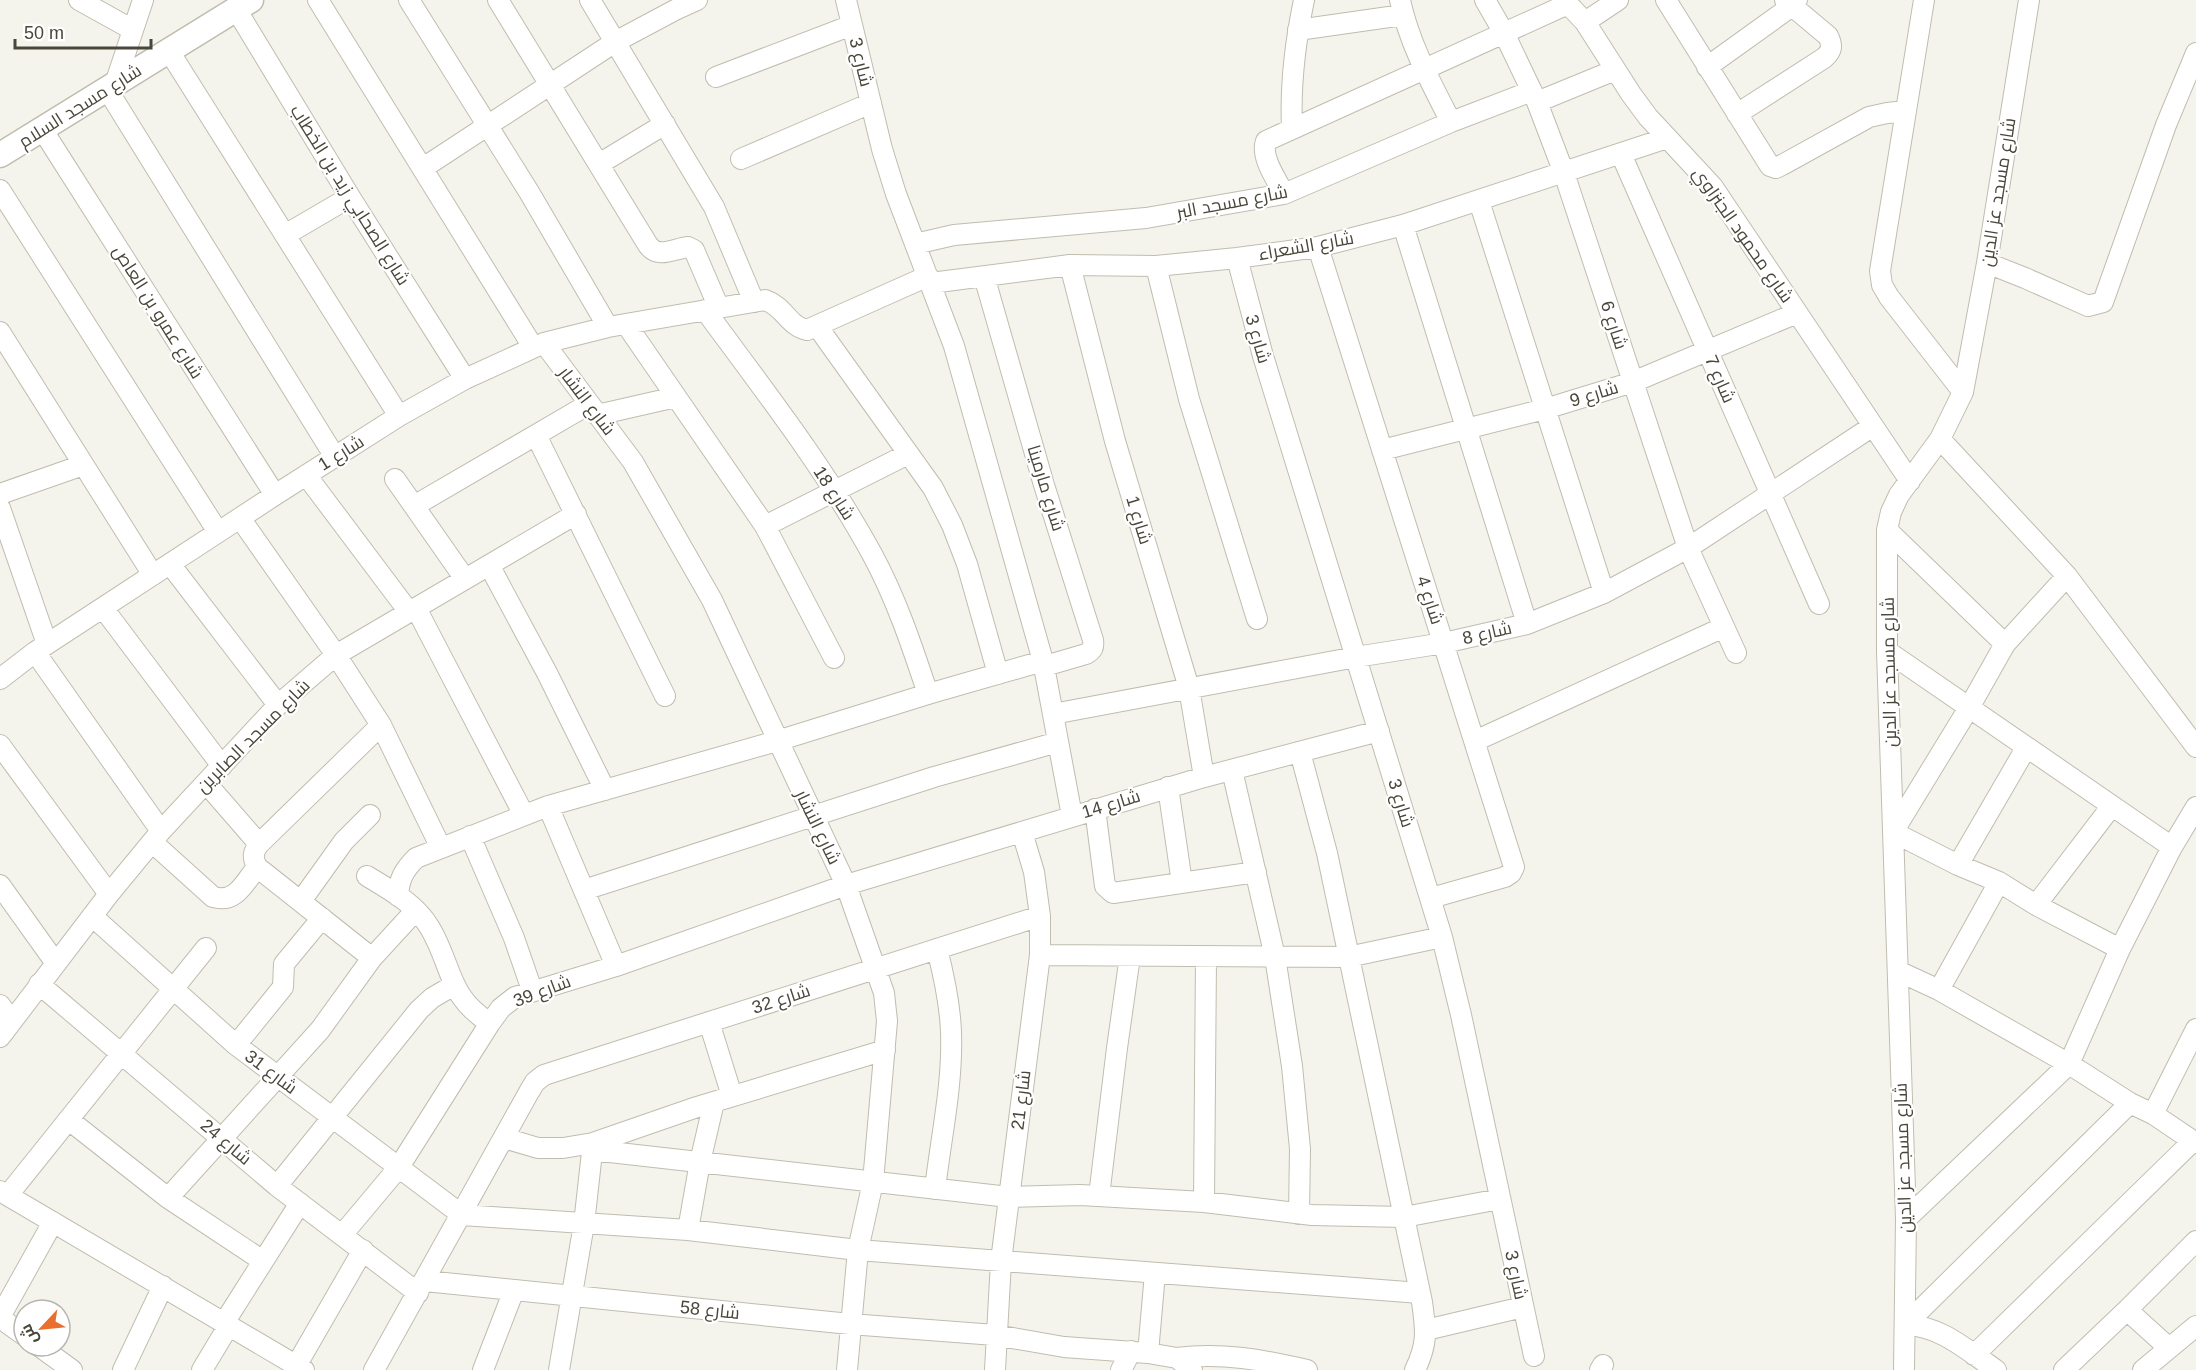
<svg xmlns="http://www.w3.org/2000/svg" width="2196" height="1370" font-family="Arial,Cairo,sans-serif">
  <style>
    .lines { fill: none; stroke-linecap: round; stroke-linejoin: round }
    .minor-casing { stroke: #c0bdaf; stroke-width: 22 }
    .tertiary-casing { stroke: #c0bdaf; stroke-width: 27 }
    .minor { stroke: #fff; stroke-width: 20 }
    .tertiary { stroke: #fff; stroke-width: 24 }
    .labels { text-anchor: middle; stroke-width: 4.5; stroke-linejoin: round; paint-order: stroke }
    .street-label { font-size: 18px; fill: #49463a; stroke: #fff }
  </style>
  <rect width="100%" height="100%" fill="#f5f4ec"/>
  <g class="lines">
    <defs>
      <path id="minor" d="M79,0L133,30
        M318,0L533,347
        M409,0L529,192L608,327
        M498,0L648,245C658,259 673,249 688,247L694,250L719,308
        M590,0L714,207L754,302
        M846,0L882,149L896,194L954,346L1043,661L1072,816
        M1400,0C1409,43 1431,83 1451,122
        M1485,0L1504,33L1537,102L1564,173L1688,548L1736,653
        M1564,0L1585,22L1631,94L1648,117L1713,187L1910,481
        M1666,0L1770,166L1776,168L1782,165L1869,117L1887,113L1906,111
        M1924,0L1880,271L1882,285L1889,297L1963,392
        M236,9L350,197L465,379
        M1585,22L1618,0
        M1298,30L1403,15
        M169,51L399,416
        M1707,67L1792,6L1797,0
        M716,77L852,25
        M115,84L143,0
        M107,89L335,457
        M1537,102L1615,70
        M1737,114L1824,58C1832,51 1833,46 1828,36L1785,0
        M1292,128C1290,84 1295,43 1304,0
        M42,129L275,495
        M1621,154L1819,604
        M741,159L871,103
        M599,164L665,124
        M423,168L615,42L675,10L697,0
        M0,190L218,532
        M1284,194C1277,180 1260,157 1266,141L1568,4
        M1479,201L1604,593
        M1403,225L1527,624
        M285,235L350,197
        M915,244L954,235L1146,218L1284,194L1451,122L1532,91
        M1318,247L1514,867L1511,873L1505,877L1431,898
        M1237,258L1263,356L1442,937L1461,1015L1534,1356
        M1987,263L2025,278L2088,306L2103,302L2166,125L2196,53
        M1070,265L1115,441L1189,688L1204,777
        M1156,266L1189,399L1257,619
        M984,276L1044,485L1093,640C1094,647 1093,650 1086,654L1045,666
        M931,283L1070,265L1156,266L1237,258L1318,247L1403,225L1667,138
        M705,310C763,389 825,468 872,554C896,598 912,646 928,694
        M626,324L765,526L834,658
        M817,326L933,488L952,525L967,564L998,674
        M0,332L153,575
        M544,343L633,462L712,600L846,885L884,993L887,1021L873,1182L858,1250L847,1370
        M597,415L676,397
        M536,435L665,696
        M1940,439L2067,576L2196,747
        M1382,450L1545,409L1633,382L1797,313
        M306,475L409,612
        M395,479L465,579
        M0,494L83,465
        M414,506L589,404
        M0,508L47,644
        M240,518L336,655L381,725L441,848
        M765,526L908,454
        M1887,530L2005,644
        M170,564L278,705
        M489,565L547,673L605,790
        M2067,576L2005,644L1970,706L1893,832L1958,865L1999,882L2036,905L2120,949
        M103,608L222,766
        M416,608L524,815
        M1887,651L2172,847
        M35,652L161,831
        M0,679L35,652L275,495L399,416L465,379L544,343L608,327L765,300C785,307 788,326 807,330L928,276
        M1053,714L1356,657L1444,643L1527,624L1604,593L1688,548L1873,426
        M1475,741L1724,627
        M0,745L109,894
        M1300,752L1327,853L1422,1302C1426,1331 1428,1343 1415,1370
        M1232,770L1275,957L1292,1066L1300,1149L1299,1214
        M206,783L259,844
        M1168,787L1182,883
        M548,806L616,966
        M1095,809L1105,886L1113,893L1256,872
        M470,836L514,938L532,990
        M152,842L213,897C236,904 245,882 257,867
        M1958,865L2026,748
        M367,876C390,890 416,904 430,928C453,967 447,996 490,1023
        M0,885L55,962
        M584,890L934,777L1058,742
        M398,896C399,879 404,870 416,858L548,806L777,741L928,694L1043,661
        M301,901L344,841L370,815
        M2036,905L2111,807
        M92,916L236,1045L462,1215L688,1230L858,1250L1420,1293
        M1040,955L1348,957L1442,937
        M372,958L257,867C252,857 253,852 259,844L381,725
        M1898,971L1939,990L2069,1064L2130,1103L2153,1114L2196,1143
        M39,984L277,1186L418,1293
        M1939,990L1999,882
        M0,1005L11,1020
        M709,1022L732,1096
        M0,1037L109,894L161,831L278,705L336,655L576,514
        M236,1045L283,987L284,964L322,918
        M2153,1114L2196,1029
        M69,1120L168,1198L263,1261
        M504,1138L538,1148H563L593,1143L697,1107L885,1050
        M592,1150L1009,1197L1080,1195L1204,1202L1312,1215L1404,1217L1500,1199
        M277,1186L419,1010L432,998L454,985
        M935,1189C941,1137 953,1084 951,1032C950,1003 944,976 937,949
        M0,1191L304,1370
        M8,1195L206,948
        M1099,1196L1117,1048L1130,956
        M168,1198L320,1030L372,958L416,910
        M1204,1202L1206,957
        M1906,1219L2069,1064L2120,949L2172,847L2196,807
        M688,1230L700,1162L714,1102
        M342,1235L399,1167L490,1023L501,1008L515,997L616,966L846,885L1204,777L1379,731
        M425,1281L850,1324L995,1335L1064,1347L1148,1353L1177,1358L1192,1370
        M2127,1310L2169,1348
        M0,1317L53,1222
        M0,1318L24,1335
        M224,1323L300,1203
        M1905,1325L2130,1103
        M1905,1325C1940,1325 1968,1351 1996,1370
        M1426,1330L1523,1307
        M39,1346L72,1370
        M1148,1353L1155,1273
        M1974,1355L2193,1141
        M1177,1358C1221,1352 1264,1360 1307,1370
        M296,1366L363,1250
        M123,1370L163,1286
        M202,1370L229,1325
        M374,1370L529,1092L535,1082L544,1075L1040,916
        M483,1370L514,1290
        M559,1370L584,1224L593,1143
        M995,1370L1001,1261L1040,955V916L1034,872L1022,832
        M1121,1370L1131,1351
        M1600,1370L1603,1365
        M1904,1370L1906,1219L1887,651V530L1891,512L1899,495L1940,439L1963,392L1987,263L2029,0
        M2064,1370L2127,1310L2196,1241
        M2143,1370L2196,1326"/>
      <path id="tertiary" d="M0,155L251,0"/>
    </defs>
    <use href="#minor" class="minor-casing"/>
    <use href="#tertiary" class="tertiary-casing"/>
    <use href="#minor" class="minor"/>
    <use href="#tertiary" class="tertiary"/>
  </g>
  <g class="labels">
    <g class="street-label">
      <text transform="translate(861 62) rotate(76)" y="6">شارع 3</text>
      <text transform="translate(80 106) rotate(-32)" y="6">شارع مسجد السلام</text>
      <text transform="translate(1998 192) rotate(-81)" y="6">شارع مسجد عز الدين</text>
      <text transform="translate(350 195) rotate(58)" y="6">شارع الصحابي زيد بن الخطاب</text>
      <text transform="translate(1232 202) rotate(-11)" y="6">شارع مسجد البر</text>
      <text transform="translate(1743 235) rotate(55)" y="6">شارع محمود الجنزاوي</text>
      <text transform="translate(1306 246) rotate(-10)" y="6">شارع الشعراء</text>
      <text transform="translate(158 312) rotate(58)" y="6">شارع عمرو بن العاص</text>
      <text transform="translate(1614 325) rotate(72)" y="6">شارع 6</text>
      <text transform="translate(1258 339) rotate(74)" y="6">شارع 3</text>
      <text transform="translate(1720 379) rotate(66)" y="6">شارع 7</text>
      <text transform="translate(1594 394) rotate(-17)" y="6">شارع 9</text>
      <text transform="translate(587 401) rotate(53)" y="6">شارع النشار</text>
      <text transform="translate(341 453) rotate(-32)" y="6">شارع 1</text>
      <text transform="translate(1046 488) rotate(73)" y="6">شارع مارمينا</text>
      <text transform="translate(834 493) rotate(57)" y="6">شارع 18</text>
      <text transform="translate(1139 520) rotate(73)" y="6">شارع 1</text>
      <text transform="translate(1430 600) rotate(72)" y="6">شارع 4</text>
      <text transform="translate(1487 633) rotate(-13)" y="6">شارع 8</text>
      <text transform="translate(1889 672) rotate(-91)" y="6">شارع مسجد عز الدين</text>
      <text transform="translate(253 736) rotate(-45)" y="6">شارع مسجد الصابرين</text>
      <text transform="translate(1401 803) rotate(73)" y="6">شارع 3</text>
      <text transform="translate(1111 804) rotate(-17)" y="6">شارع 14</text>
      <text transform="translate(818 827) rotate(64)" y="6">شارع النشار</text>
      <text transform="translate(542 991) rotate(-21)" y="6">شارع 39</text>
      <text transform="translate(781 999) rotate(-18)" y="6">شارع 32</text>
      <text transform="translate(271 1072) rotate(37)" y="6">شارع 31</text>
      <text transform="translate(1021 1100) rotate(-83)" y="6">شارع 21</text>
      <text transform="translate(226 1142) rotate(40)" y="6">شارع 24</text>
      <text transform="translate(1903 1158) rotate(-92)" y="6">شارع مسجد عز الدين</text>
      <text transform="translate(1516 1275) rotate(78)" y="6">شارع 3</text>
      <text transform="translate(710 1310) rotate(6)" y="6">شارع 58</text>
    </g>
  </g>
  <g transform="translate(42 1328) rotate(244)"><circle r="28" fill="#ffffff" stroke="#b6b5b0" stroke-width="1.5"/>
  <path d="M0-4.5L10 22L0 15L-10 22Z" fill="#ea6f2e"/>
  <text y="-9" font-size="16" font-weight="bold" text-anchor="middle" fill="#49463a">ش</text>
  </g>
  <path d="M15 39v9h136v-9" fill="none" stroke="#49463a" stroke-width="3"/>
  <text x="24" y="39" font-size="18" fill="#49463a" stroke="#ffffff" stroke-width="4.5" paint-order="stroke">50 m</text>
</svg>
